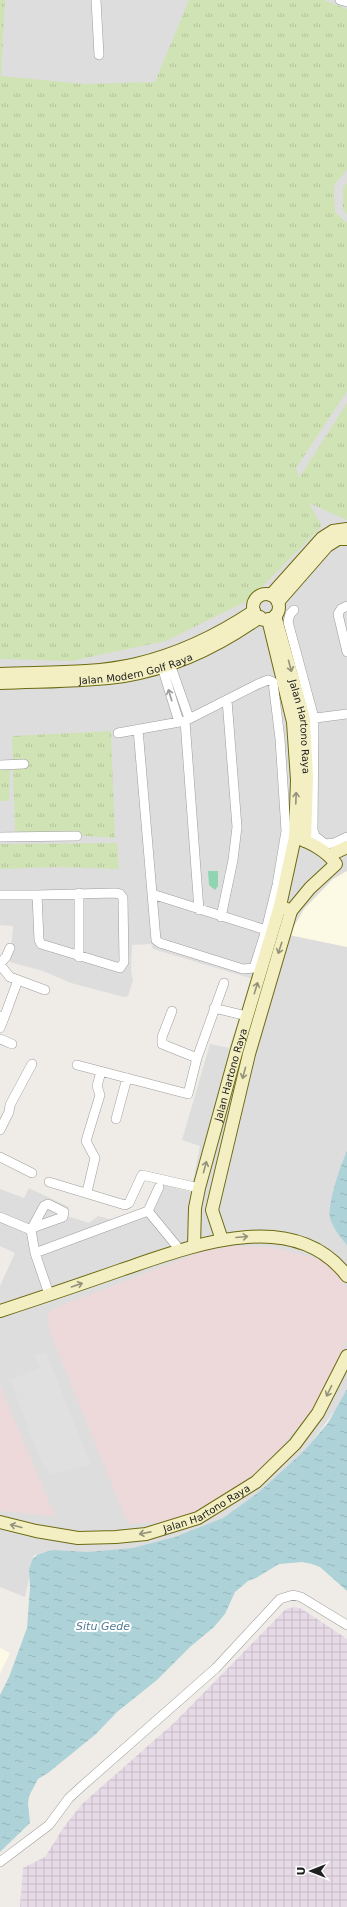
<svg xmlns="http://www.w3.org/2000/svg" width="347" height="1907" font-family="'DejaVu Sans',sans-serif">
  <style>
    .residential { fill: #dedddd }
    .commercial { fill: #eed9da }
    .industrial { fill: url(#industrial-grid) }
    .education { fill: #fcf9e4 }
    .grass { fill: url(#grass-tufts) }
    .pitch { fill: #8fd5b2 }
    .parking { fill: #e0e0e0 }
    .water { fill: url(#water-ripples) }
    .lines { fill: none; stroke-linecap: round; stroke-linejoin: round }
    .street-casing { stroke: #9d9d9d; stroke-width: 10 }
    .secondary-casing { stroke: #6c6b12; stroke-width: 14 }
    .street { stroke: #fff; stroke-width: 9 }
    .secondary { stroke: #f3efc2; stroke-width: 12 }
    .oneway { stroke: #949279 }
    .oneway2 { stroke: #9b9b9b }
    .labels { text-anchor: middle; stroke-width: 4; stroke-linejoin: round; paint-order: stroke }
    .street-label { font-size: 10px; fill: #202020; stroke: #fff }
    .water-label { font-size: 11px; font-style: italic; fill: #507b96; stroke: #fff }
  </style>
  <defs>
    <pattern id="industrial-grid" width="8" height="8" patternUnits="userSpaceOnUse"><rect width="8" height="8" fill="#e7dae7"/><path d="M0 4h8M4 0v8" fill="none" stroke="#c6bbc6"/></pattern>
    <pattern id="grass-tufts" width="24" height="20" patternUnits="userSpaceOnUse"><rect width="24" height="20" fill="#d0e3b4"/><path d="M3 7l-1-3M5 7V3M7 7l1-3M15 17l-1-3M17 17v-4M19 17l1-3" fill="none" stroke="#b2c29a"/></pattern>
    <pattern id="water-ripples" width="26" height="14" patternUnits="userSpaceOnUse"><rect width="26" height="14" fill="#add3d8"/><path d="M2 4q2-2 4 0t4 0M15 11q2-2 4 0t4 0" fill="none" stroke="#95b5b9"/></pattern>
  </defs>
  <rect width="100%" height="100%" fill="#efece7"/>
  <path class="residential" d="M0,0H347V1394L287,1475L224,1527L126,1551L34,1555L25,1597L0,1587V1286L15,1253L0,1246V1189L24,1198L29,1188L69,1207L67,1216L89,1223L98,1216L116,1221L143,1212L152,1199L156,1183L191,1192L200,1146L182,1140L210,1044L229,1048L253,979L153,949L151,944L132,945L131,972L133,980L128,996L124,997L71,983L43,971L10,962L13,926L0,925Z"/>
  <path class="commercial" d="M227,1246L270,1247L323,1260L338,1271L347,1289V1341L312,1410L282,1446L252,1476L221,1500L186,1516L160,1522L128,1524L50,1332L47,1315L55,1308L201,1252Z
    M0,1386L55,1516L0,1511Z"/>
  <path class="industrial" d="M295,1607L302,1609L347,1639V1907H20L23,1868L45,1857L64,1827L82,1804L175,1722L286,1609Z"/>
  <path class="education" d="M347,871V947L289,935L304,909L333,879Z
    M0,1648L10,1653L0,1674Z"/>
  <path class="grass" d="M0,0H5L1,76L84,84L155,82L189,0H324L347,9V170L334,185L335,212L347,223V391L296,468L299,478L347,403V520L309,503L322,526L249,600L166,641L71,661L0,659Z
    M347,183V214L343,210V188Z
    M111,731L115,838L15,831L12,736Z
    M0,769L10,770L9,801H0Z
    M117,843L119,869L58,867L0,869V844Z"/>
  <path class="pitch" d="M208,871H218V886L215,890L209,885Z"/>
  <path class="parking" d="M46,1352L91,1465L52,1474L42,1464L10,1380L41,1367L34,1355Z"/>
  <path class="water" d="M347,1151V1245C340,1237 333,1228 330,1218C327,1204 341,1164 347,1151Z
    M347,1389V1591L320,1567L312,1564L302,1562L279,1564L256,1578L248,1581L235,1592L225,1614L214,1627L190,1647L157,1680L117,1712L96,1734L48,1773L38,1779L29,1796L28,1804L30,1823L0,1852V1695L9,1677L27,1628L30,1587L29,1570L32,1560L37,1555L52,1550L88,1552L133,1548L175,1537L223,1518L259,1492L303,1452L328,1423Z"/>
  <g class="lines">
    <defs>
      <path id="street" d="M96,0L99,55
        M340,0L347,2
        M347,606L341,609L338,614L347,652
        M294,610L290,614L288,622L314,718L313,830L315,836L325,844L334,843L347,837
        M170,664L189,718
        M162,667L179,722
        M308,719L347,714
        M185,721L199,910
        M118,733L185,721L258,684L268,680L273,682L280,739L286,831L277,885L266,930L254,968L243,969L160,943L156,940L138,729
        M0,765L24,764
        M0,837L77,836
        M115,893L120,894L123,898L124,962L120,968L41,944L39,940L37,895Z
        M152,894L266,930
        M0,895H37
        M221,917L233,860L237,827L227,700
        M79,957V893
        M0,963L6,957L10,948
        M0,965L10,977L45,990
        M214,1008L247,1016
        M172,1011L162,1037V1044L197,1058
        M0,1016L4,1018L0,1028
        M4,1018L18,980
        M0,1039L12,1044
        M77,1065L188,1094L197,1058L224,983
        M116,1119L127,1078
        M0,1130L9,1112L10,1105L32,1064
        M0,1157L32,1173
        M49,1182L125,1205L129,1203L142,1175L199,1188
        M87,1192L95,1158L86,1141L100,1095L97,1086L101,1072
        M148,1211L180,1250
        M0,1217L31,1230L35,1253L49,1294
        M31,1230L44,1206L48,1204L64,1212L63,1217L32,1228
        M35,1253L148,1211L159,1187
        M0,1862L49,1825L69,1798L81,1787L216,1668L280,1599L293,1595L301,1597L347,1625"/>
      <g id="secondary">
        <circle cx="266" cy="607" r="13"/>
        <path d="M271,595L322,538L333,531L347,529"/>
        <path d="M278,602L327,546L338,539H347"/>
        <path id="s1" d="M275,616L304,719L307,778L305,841"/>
        <path d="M268,619L293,722L297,780L295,837"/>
        <path d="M0,674C43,672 94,674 136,664C179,654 218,635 254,611"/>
        <path id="s2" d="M0,683C41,681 84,682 124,676C174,668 219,646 260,617"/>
        <path d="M295,837C311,843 326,850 336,864L310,888L291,911L280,906Z"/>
        <path d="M330,855L347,847"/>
        <path d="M222,1240L212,1210L249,1054L291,911"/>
        <path id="s3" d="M194,1246L195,1208L199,1188L236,1053L280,906"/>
        <path d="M0,1311C40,1298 81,1284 121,1270C189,1247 293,1205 347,1276"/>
        <path id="s4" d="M0,1522L36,1531L78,1538L116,1537L146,1534L198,1518L256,1482L295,1444L318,1413L347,1356"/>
      </g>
    </defs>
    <use href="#street" class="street-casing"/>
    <use href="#secondary" class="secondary-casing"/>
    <use href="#street" class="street"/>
    <use href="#secondary" class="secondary"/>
  </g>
  <defs><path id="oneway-shaft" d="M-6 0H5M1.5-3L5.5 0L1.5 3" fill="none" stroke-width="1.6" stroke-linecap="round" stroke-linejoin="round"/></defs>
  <g class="oneway">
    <use href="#oneway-shaft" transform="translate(290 666) rotate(75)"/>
    <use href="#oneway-shaft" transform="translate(296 798) rotate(-88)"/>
    <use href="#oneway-shaft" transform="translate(280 948) rotate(108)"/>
    <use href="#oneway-shaft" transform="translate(256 988) rotate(-73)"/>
    <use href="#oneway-shaft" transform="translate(244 1073) rotate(105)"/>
    <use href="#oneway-shaft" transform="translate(205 1167) rotate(-75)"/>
    <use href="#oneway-shaft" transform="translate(242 1237) rotate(-5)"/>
    <use href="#oneway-shaft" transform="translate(77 1285) rotate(-19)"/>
    <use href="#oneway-shaft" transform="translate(329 1391) rotate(116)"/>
    <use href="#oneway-shaft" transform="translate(16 1526) rotate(-166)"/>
    <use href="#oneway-shaft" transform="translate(145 1533) rotate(169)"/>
  </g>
  <use class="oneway2" href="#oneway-shaft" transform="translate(170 695) rotate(-107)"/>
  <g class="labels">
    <g class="street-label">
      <text dy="4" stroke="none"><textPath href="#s2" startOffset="137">Jalan Modern Golf Raya</textPath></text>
      <text dy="4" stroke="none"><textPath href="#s1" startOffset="114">Jalan Hartono Raya</textPath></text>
      <text dy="4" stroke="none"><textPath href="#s3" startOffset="176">Jalan Hartono Raya</textPath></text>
      <text dy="4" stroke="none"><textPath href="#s4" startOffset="214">Jalan Hartono Raya</textPath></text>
    </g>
    <g class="water-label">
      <text x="103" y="1630">Situ Gede</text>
    </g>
  </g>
  <g transform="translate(311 1871) rotate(270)" stroke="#ffffff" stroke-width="3" paint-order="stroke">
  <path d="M0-3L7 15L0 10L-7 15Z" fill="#202020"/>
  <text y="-6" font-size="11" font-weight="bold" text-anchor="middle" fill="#202020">U</text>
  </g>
</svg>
